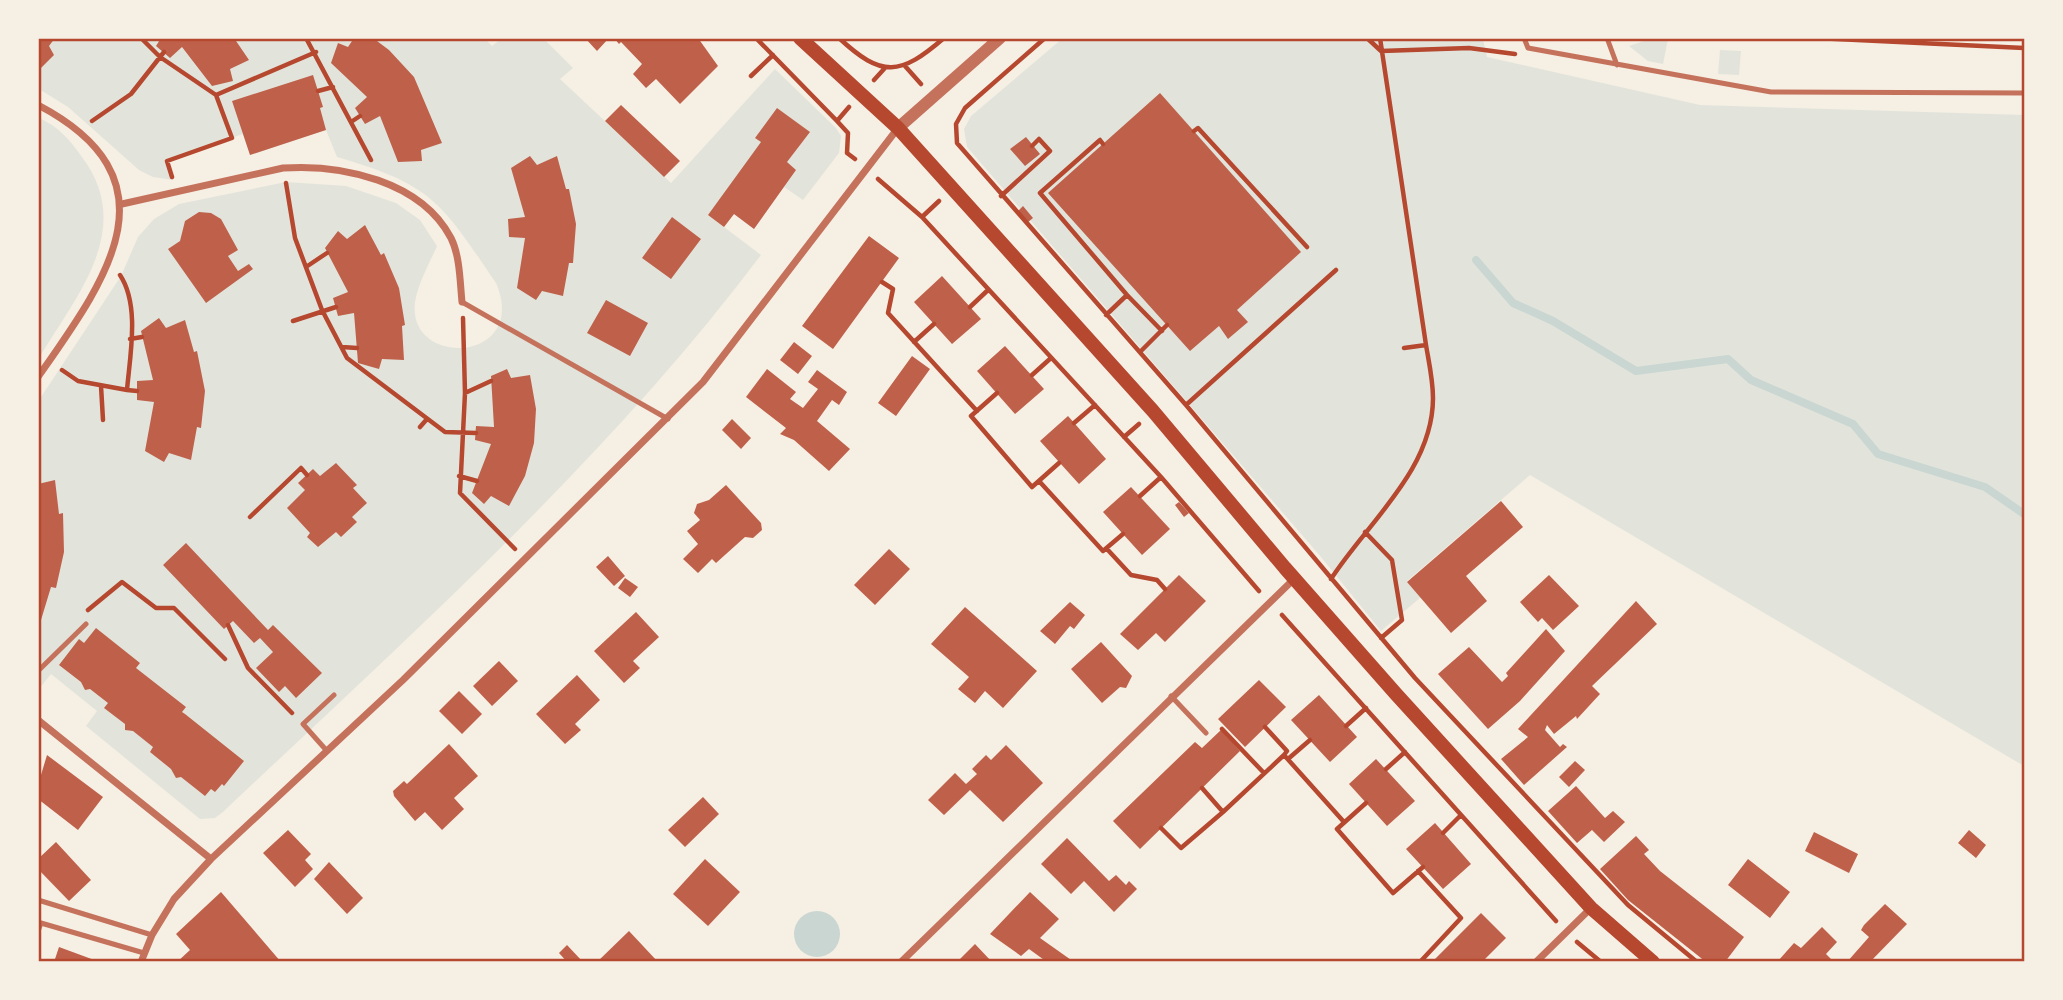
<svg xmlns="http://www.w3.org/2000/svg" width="2063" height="1000" font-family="'Titillium Web',sans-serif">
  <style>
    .green { fill: #e2e4dc }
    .water { fill: #c9d6d2 }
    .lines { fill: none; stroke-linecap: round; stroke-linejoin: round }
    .stream { stroke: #c9d6d2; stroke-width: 8 }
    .building { fill: #bf614a }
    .path { stroke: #b5482f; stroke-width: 4.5 }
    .service { stroke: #c5725c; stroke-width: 5 }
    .minor { stroke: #c5725c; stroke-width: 7 }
    .tertiary { stroke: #c5725c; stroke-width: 12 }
    .secondary { stroke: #b5482f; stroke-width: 14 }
    .neatline { fill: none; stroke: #b5482f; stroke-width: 2.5 }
  </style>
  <rect width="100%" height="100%" fill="#f6efe4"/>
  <path class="green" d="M484,38L492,46L501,39H544L573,68L560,79L671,183L775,69L836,128L841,136L839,153L803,200L784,187L754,229L734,214L724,227L761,255C605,462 410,635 223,812L215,818L200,819L86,726L97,711L51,674L39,689V400L121,276L138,237L154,219L179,204L286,182L346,186L396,203L420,220L437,246C430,262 420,280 416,297C400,369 531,365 496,283C441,202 433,185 337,157L326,130L250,155L243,134L167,160L173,180L153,177L139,170L68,107L39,89V39Z
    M1063,38L1483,39L1487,57L1700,105L2024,115V766L1530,475L1407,581L1421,597L1381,631L1321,557L967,147L964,129L971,116Z
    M1653,38L1668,39L1663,64L1648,61L1629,46Z
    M1720,50L1741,51L1739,75L1718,74Z
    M39,118C59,127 69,139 82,157C136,229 76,296 39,358Z"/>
  <path class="water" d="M794 934a23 23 0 1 1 46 0a23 23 0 1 1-46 0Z"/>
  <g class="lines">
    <path class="stream" d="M1476,260L1513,303L1553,321L1636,371L1728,359L1751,380L1853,424L1878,454L1985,487L2024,514"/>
  </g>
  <path class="building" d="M38,38H55L49,46L54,55L38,71Z
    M161,38H234L249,60L230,69L233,81L212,86L182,47L170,58L156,46Z
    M354,38H373L389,50L414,77L442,143L421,150L422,161L398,162L380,116L365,124L355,108L367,97L331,63L338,43L348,47Z
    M585,38H609L597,51Z
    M614,38H698L718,66L680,104L656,79L646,88L633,74L642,64L621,42L619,44Z
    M313,75L323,107L320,108L326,130L250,155L232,101Z
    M1160,93L1301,252L1237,310L1248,322L1228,339L1219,326L1190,351L1048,193Z
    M621,105L680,161L664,177L605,121Z
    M777,108L810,132L787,162L796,170L754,229L734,214L724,227L708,215L761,142L755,138Z
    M1026,137L1040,154L1025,166L1010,149Z
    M530,156L537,165L557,156L566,189H569L576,224L573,263H569L563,296L542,291L536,300L517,288L525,238L509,237L508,219L525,217L511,168Z
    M1023,206L1033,218L1027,223L1018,211Z
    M199,212L211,213L221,219L238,250L228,256L238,271L249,264L253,269L206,303L168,249L180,241L185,221Z
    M672,217L701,239L671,279L642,258Z
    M365,225L381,255L384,253L399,288L405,325L402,326L404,360L382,359L379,369L358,363L354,313L338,316L333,298L348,292L325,248L338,231L347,239Z
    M869,236L899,258L833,349L802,326Z
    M942,276L981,319L952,344L914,302Z
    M606,300L648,323L630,356L587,333Z
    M159,318L166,328L185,320L194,352L197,351L205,391L201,428L197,427L191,460L169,453L164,462L145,451L154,402L137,400V381L153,380L141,331Z
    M794,342L812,356L798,374L780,360Z
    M1005,346L1044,389L1015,414L977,371Z
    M912,356L930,369L896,416L878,403Z
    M507,369L511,378L530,375L536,409L534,443L525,476L509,506L491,496L484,504L472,493L491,444L475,440L476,426L494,427L491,376Z
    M767,369L796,392L790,399L803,408L818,389L808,382L817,370L847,392L839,405L832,400L817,421L850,449L829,471L794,440L780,434L786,428L746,397Z
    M1068,416L1106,459L1079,484L1040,441Z
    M732,419L751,438L741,449L722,430Z
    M336,463L357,485L353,488L367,503L352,517L357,522L341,537L336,532L318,547L307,537L310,533L287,508L305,490L298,483L313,469L320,476Z
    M55,480L59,514L63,513L64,552L56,588L51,587L41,620L38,484Z
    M726,485L761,523L762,530L753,538L745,537L716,563L712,559L698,573L683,559L698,544L687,531L700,520L694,513L697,504L709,500Z
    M1131,487L1170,529L1142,555L1103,512Z
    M1501,501L1523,527L1466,576L1487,601L1451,633L1407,582Z
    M1179,502L1189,513L1184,517L1175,505Z
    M186,543L268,630L273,625L322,673L296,698L285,686L279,692L256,668L273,652L260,638L254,643L233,621L224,629L163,565Z
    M889,549L910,569L875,605L854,585Z
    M608,556L625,576L614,586L596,567Z
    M1179,575L1206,601L1165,642L1156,633L1138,650L1120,634Z
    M1549,575L1579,606L1553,630L1542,618L1538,622L1520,602Z
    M625,578L638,587L630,597L618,588Z
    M1636,601L1657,624L1592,686L1600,694L1577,719L1576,716L1554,734L1547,725L1545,730L1560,747L1563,744L1567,747L1524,785L1501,759L1528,737L1518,729Z
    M1070,602L1085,615L1074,629L1070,626L1055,644L1040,631Z
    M965,607L1037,671L1003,708L985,691L975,703L958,689L969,677L931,644Z
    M636,612L659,637L633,661L640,668L624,683L594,651Z
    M96,628L140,663L136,668L186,707L182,712L185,714L244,761L224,786L222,784L215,792L211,789L205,796L181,777L176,778L171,769L150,752L153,747L133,731L125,730V724L104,708L108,703L90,689L85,690L81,682L59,665L79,639L84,643Z
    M1546,629L1565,651L1520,701L1488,729L1438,674L1469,647L1502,682L1508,676L1506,673Z
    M1101,642L1132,676L1126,688L1120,687L1102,703L1071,669Z
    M499,661L518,681L492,706L473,686Z
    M577,675L600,700L575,724L581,730L565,744L536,714Z
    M1259,680L1286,707L1245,747L1218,719Z
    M459,691L482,714L462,734L439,711Z
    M1319,695L1357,737L1330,762L1291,720Z
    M1221,730L1240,751L1140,849L1113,821L1195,742L1202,748Z
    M449,744L478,776L454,798L464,809L442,830L425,812L415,821L394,796L393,791L404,781L407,784Z
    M1006,745L1043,783L1003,822L970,790L944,815L928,800L955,773L966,784L977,774L972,769L986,755L991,760Z
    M47,755L103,797L78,830L38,799V785Z
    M1376,759L1415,801L1387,826L1349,784Z
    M1575,761L1585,770L1569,787L1559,777Z
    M1576,786L1605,818L1613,811L1625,822L1604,842L1592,830L1577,843L1548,811Z
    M703,797L719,814L685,847L668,830Z
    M1435,823L1471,864L1443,889L1406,849Z
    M288,830L311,854L305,860L313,869L295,887L263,853Z
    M1969,830L1986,845L1976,858L1958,843Z
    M1814,832L1858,854L1849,873L1805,851Z
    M1636,836L1649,850L1644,854L1660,871L1744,937L1725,962H1706L1628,900L1600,869Z
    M1067,838L1109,881L1116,875L1126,885L1129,881L1137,889L1114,912L1084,881L1071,894L1041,864Z
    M56,842L91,880L69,901L38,869V859Z
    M705,859L740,892L708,926L673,894Z
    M1748,859L1790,892L1770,918L1728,885Z
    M329,862L363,898L347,914L314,879Z
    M221,892L281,962H177L190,950L176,934Z
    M1030,892L1059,919L1040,938L1074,962H1047L1029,949L1021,956L990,934Z
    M1885,904L1907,924L1870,962H1847L1869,937L1861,930L1864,925Z
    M1481,913L1506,938L1482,962H1432Z
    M1822,927L1837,942L1826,954L1834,962H1777L1794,943L1801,948Z
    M629,931L658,962H597Z
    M975,944L992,962H957Z
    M567,945L583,962H567L559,953Z
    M59,947L97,961V962H54Z"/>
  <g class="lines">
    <path class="path" d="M141,38L160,57L216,95L316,52
      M306,38L371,160
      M756,38L837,121
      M839,38C882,78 900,76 944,38
      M1045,38L965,108L956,124L957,143L1186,405L1415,678L1628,905L1697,962
      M1367,38L1381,51L1469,48L1515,54
      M1380,38L1426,345L1404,348
      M1815,38L2024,48
      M905,66L921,84
      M751,76L773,55
      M874,80L884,69
      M318,91L333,87
      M849,107L837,121L848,133L847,153L855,159
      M92,121L131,94L164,52
      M351,122L360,116
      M1194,131L1198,128L1307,247
      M1103,144L1100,140L1040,193L1127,295
      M172,177L167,161L232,138L216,95
      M878,179L922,217
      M286,183L295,238L322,310L347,358L445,432L476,433
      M1001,196L1050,151L1039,139L1032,146
      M939,201L922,217L1161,477L1259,591
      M306,267L327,253
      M882,282L893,289L888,313L977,411
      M970,307L988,290
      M1106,315L1127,295L1162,331
      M463,318L465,393L460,493L515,549
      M293,321L336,307
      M130,339L142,337
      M914,342L934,324
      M342,347L357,348
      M1140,352L1167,325
      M62,370L78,381L127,390C130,355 140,305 120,275
      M1032,375L1051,358
      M101,386L103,420
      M127,390L137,391
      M465,393L491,381
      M997,393L971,416L1032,487L1059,463
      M1186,405L1336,270
      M1074,423L1095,405
      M420,427L427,419
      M1124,437L1139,424
      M459,476L477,481
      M1039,481L1103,551L1123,534
      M1140,496L1161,477
      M250,517L301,468L307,475
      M1365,532L1392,560L1402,620L1381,638
      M1107,549L1131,575L1157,580L1165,589
      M1331,579C1367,523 1433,470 1433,398C1433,380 1429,363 1426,345
      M88,610L122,582L156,608H174L225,659
      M1282,615L1556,921
      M228,625L248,668L292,713
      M1346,726L1366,708
      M1265,727L1287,751L1284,755L1344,822
      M1222,729L1264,773
      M1288,759L1310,740
      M1386,769L1405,752
      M1202,788L1223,812L1284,755
      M1366,803L1337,829L1393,893L1423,867
      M1161,828L1181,848L1223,812
      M1443,833L1461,815
      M1418,871L1461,918L1420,962
      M1577,942L1601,962"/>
    <path class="service" d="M1524,38L1528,48L1771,92L2024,93
      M1607,38L1617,65
      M462,302L668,419
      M38,671L86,624
      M1171,696L1206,733
      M327,751L303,724L334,695
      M38,900L152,935
      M38,931L41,923L144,953"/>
    <path class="minor" d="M38,105C181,180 106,280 38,377
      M122,204L283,168C342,164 421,181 451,238C460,256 460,282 462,302
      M38,720L211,859
      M141,962L152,935L174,899L211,859L403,680L703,382L898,128
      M901,962L1294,579
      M1536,962L1591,908"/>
    <path class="tertiary" d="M898,128L1000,38"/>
    <path class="secondary" d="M800,38L898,128L1153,411L1285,568L1396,694L1591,908L1653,962"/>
  </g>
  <rect width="2063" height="1000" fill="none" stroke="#f6efe4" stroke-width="80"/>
  <rect x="40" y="40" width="1983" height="920" class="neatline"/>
</svg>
